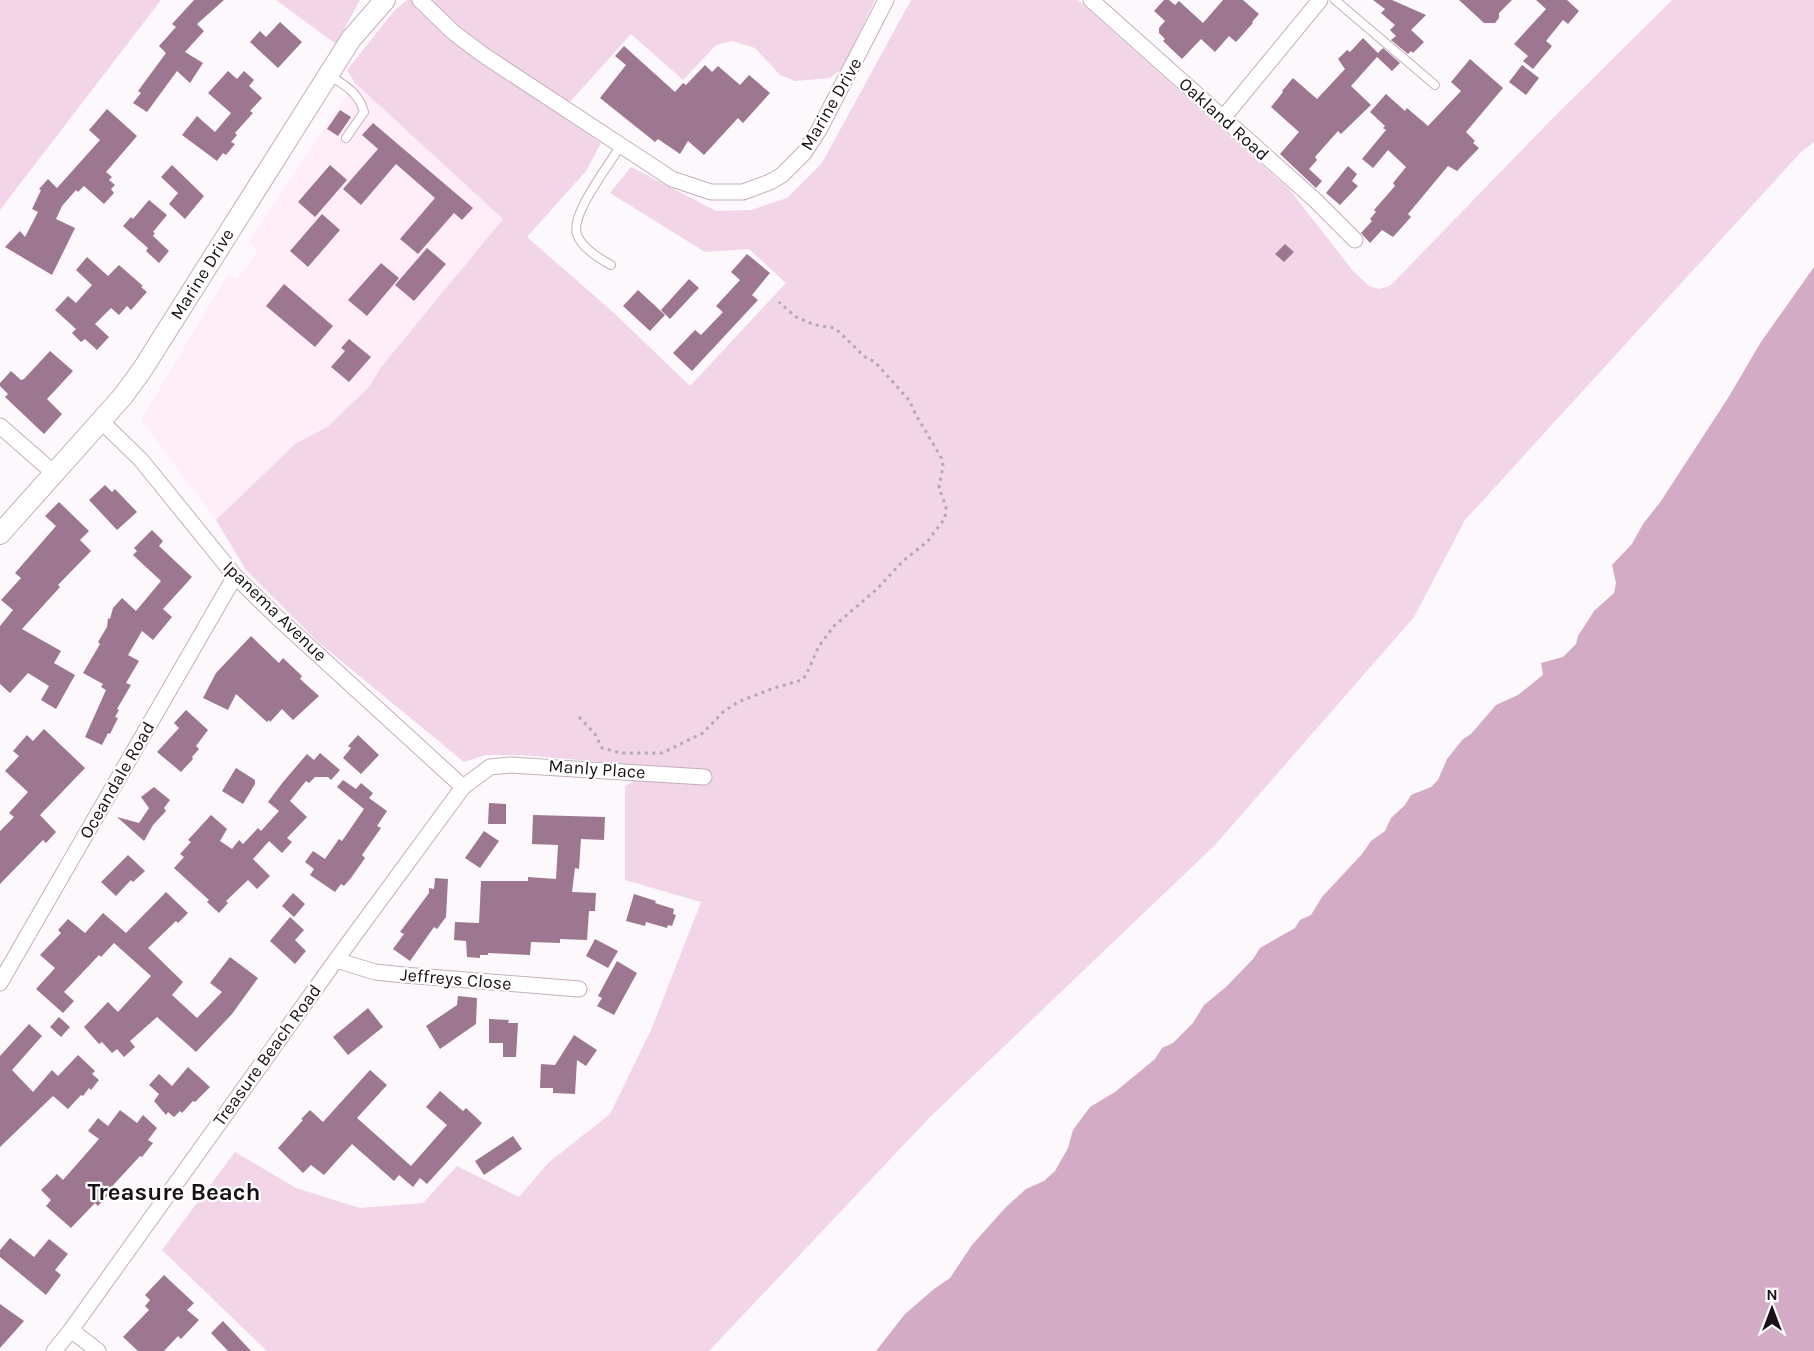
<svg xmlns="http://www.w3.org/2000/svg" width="1814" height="1351" font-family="Karla,sans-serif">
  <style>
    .built { fill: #ffedf8 }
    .green { fill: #f2d5e7 }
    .water { fill: #d3abc5 }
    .building { fill: #9d778f }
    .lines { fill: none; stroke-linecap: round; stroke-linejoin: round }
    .service-casing { stroke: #c4afbc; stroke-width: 10 }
    .minor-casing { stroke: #c4afbc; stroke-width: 17 }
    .tertiary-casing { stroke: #c4afbc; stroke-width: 22 }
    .path { stroke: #b1abae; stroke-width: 3; stroke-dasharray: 3 4.5; stroke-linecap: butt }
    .service { stroke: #fff; stroke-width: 8 }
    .minor { stroke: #fff; stroke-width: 15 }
    .tertiary { stroke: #fff; stroke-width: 20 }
    .labels { text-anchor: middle; stroke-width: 4.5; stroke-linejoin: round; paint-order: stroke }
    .street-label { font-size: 18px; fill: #191116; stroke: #fff }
    .district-label { font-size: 24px; font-weight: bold; fill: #191116; stroke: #fff }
  </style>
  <rect width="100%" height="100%" fill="#fdf8fb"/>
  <path class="built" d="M355,83L504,219L382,366L369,387L327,427L295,444L216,520L141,420L228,274L237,280L258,251L249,242Z"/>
  <path class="green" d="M0,0H161L0,210Z
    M276,0H360L336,44Z
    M407,0H875L843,68L830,78L795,81L780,75L755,48L732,41L716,45L683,80L631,34L559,114L601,143L586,171L527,237L613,312L690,386L786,283L749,249L705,252L610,193L631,167L716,211L751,210L787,198L822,163L911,0H1078L1289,189L1353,271L1369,286L1379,289L1390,286L1550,121L1672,0H1814V142L1800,153L1465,520L1414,617L1215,845L930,1117L709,1351H267L162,1250L235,1152L296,1188L360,1208L423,1203L457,1166L519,1197L548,1163L610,1114L651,1030L701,902L625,880V786L661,767L521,755H486L464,762L317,641L246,570L216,520L295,444L327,427L369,387L382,366L503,219L355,83L347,70L394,11Z"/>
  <path class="water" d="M1814,267V1351H876L905,1314L934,1289L950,1278L972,1245L1006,1207L1026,1189L1044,1181L1055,1171L1068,1148L1073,1130L1090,1107L1115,1092L1155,1059L1162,1048L1173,1043L1193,1023L1204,1005L1226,987L1253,959L1260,948L1295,928L1300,920L1311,915L1322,897L1362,854L1371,841L1385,831L1391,818L1405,805L1411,795L1431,787L1438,780L1447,759L1463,739L1471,734L1496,705L1518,695L1543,675L1541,663L1563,657L1576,644L1578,636L1594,611L1614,593L1616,583L1612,565L1632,544L1643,524L1661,501L1728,398L1761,342Z"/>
  <path class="building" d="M194,0H224L197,24L204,31L185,52L203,63L190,83L177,71L147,112L133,103L141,93L138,91L166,53L159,46L176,27L172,24Z
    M1164,0H1169L1175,5L1179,1L1203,23L1223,0H1243L1259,14L1252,22L1253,23L1236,42L1229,36L1215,52L1201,39L1182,59L1163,41L1165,39L1159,33V28L1165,21L1154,11Z
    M1373,0H1392L1426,15L1411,30L1424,42L1413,53L1411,51L1408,54L1391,40L1396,36L1390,30L1395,25L1381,13L1385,9Z
    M1459,0H1512L1499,13V18L1495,23H1484Z
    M1536,0H1567L1579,11L1568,24L1563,20L1546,41L1552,46L1533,69L1523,61L1528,56L1514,44L1546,9Z
    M280,22L302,42L278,68L250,42L260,31L266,37Z
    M1363,38L1378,53L1383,48L1400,63L1392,71L1377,57L1351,86L1371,105L1341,134L1338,131L1315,157L1317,160L1309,169L1322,181L1316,188L1280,154L1299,132L1271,107L1283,92L1282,91L1293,78L1317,99L1345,69L1338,59L1347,50L1350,52Z
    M624,46L675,92L683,83L686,85L705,65L712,72L718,66L740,85L749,75L770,93L743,123L738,118L704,155L688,141L680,154L658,139L655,142L600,98L626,65L615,56Z
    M1470,59L1503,88L1466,132L1475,141L1473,143L1479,148L1457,171L1448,166L1408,214L1411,217L1393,237L1382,230L1370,243L1361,233L1372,221L1370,219L1376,212L1374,210L1395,186L1393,183L1406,167L1388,150L1373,168L1362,159L1386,130L1383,128L1385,126L1370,112L1386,94L1405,111L1407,108L1428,126L1461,91L1451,82Z
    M1522,65L1539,78L1526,95L1509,82Z
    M228,71L237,79L244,71L254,80L249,86L262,98L250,111L253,113L235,133L237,135L231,142L235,144L226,155L223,153L217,161L182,135L197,116L215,132L231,113L208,93Z
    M107,109L137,136L106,172L112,177L109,180L115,185L111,189L114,193L104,204L84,186L78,192L76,190L62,206L56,219L75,228L52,275L5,247L20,231L25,237L38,212L32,209L41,190L39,189L48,179L57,188L100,140L89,130Z
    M340,110L351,117L338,136L327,129Z
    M373,123L473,208L462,220L454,213L418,254L400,239L435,198L396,164L361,205L343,189L378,149L362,135Z
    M172,165L204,196L185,219L169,204L178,193L161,177Z
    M330,165L347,180L315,217L298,202Z
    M1348,166L1357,174L1352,181L1358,186L1340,205L1326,193Z
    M149,200L167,215L153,232L155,233L153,236L169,251L159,263L146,251L148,248L123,226L131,217L133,219Z
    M322,214L340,230L308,267L290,251Z
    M1285,244L1294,252L1284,262L1275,254Z
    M427,248L446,264L414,301L395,285Z
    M747,254L770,273L752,295L758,300L692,371L673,353L695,330L701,335L723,312L716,306L740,280L731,272Z
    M87,257L108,276L119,265L143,286L141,287L147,292L131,310L127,306L119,315L111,308L95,324L109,337L97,350L85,339L81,342L72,333L76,329L55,310L68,296L76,303L92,285L76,270Z
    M381,263L399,278L367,316L348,300Z
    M689,279L699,288L670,319L661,310Z
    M284,284L333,326L315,347L266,306Z
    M638,290L665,315L650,331L623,306Z
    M349,339L371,357L349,382L331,367L345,351L341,348Z
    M50,351L73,371L47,399L62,414L44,434L5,397L8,394L0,386V383L11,371L21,380L24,379Z
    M105,485L112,492L115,489L137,512L117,530L89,500Z
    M59,502L89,531L80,540L91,551L58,585L60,587L22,629L61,651L54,663L75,675L56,709L41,700L49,686L28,673L10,693L0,684V626L13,610L1,600L21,578L15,573L56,526L45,516Z
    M152,530L163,541L159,546L192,577L163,609L172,617L153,640L142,631L128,655L139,661L126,683L131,685L117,709L119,710L115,717L118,718L110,734L108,733L102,745L85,737L106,690L101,687L103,684L83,673L100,644L98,642L107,627L108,618L110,619L113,608L122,598L136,611L161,581L133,555L137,551L134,548Z
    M251,636L279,663L283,658L302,676L300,679L319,696L293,720L282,709L270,722L269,720L267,722L236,694L228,710L203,698L216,673Z
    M186,710L208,730L196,746L199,749L192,757L193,759L181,772L157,752L179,728L174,723Z
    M44,729L85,768L40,815L56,832L46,843L43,840L0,884V831L14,817L9,813L28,792L5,771L19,756L13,751L27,735L33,741Z
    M358,735L379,755L361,774L343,758L351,748L348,746Z
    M320,753L340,770L331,780L328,777H315L309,783L306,781L290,801L307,817L287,838L292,842L282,853L269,841L253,859L270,876L257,889L248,880L226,901L228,903L219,913L207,902L209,900L174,868L184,857L180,854L191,842L188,840L211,815L227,829L220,841L232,849L239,840L243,844L258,828L261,831L279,811L268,802L283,782L307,754L314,760Z
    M236,768L255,780V784L243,804L222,791Z
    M343,780L356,789L361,783L373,793L369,798L387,811L377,826L381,828L362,855L365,858L351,878L344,886L341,884L335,892L310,875L314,869L305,862L313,851L325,859L339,839L342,841L364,809L337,787Z
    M154,787L170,800L164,808L166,811L153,825L144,841L117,817L139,823L149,808L141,797Z
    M489,803L506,804V824H488Z
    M533,815L605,817L604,840L581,839L579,869L575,868L572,892L596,893L595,911H589L587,940L560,939V943L531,942L530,955L488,953V955H480V958L467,957L466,941L454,940L455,922L479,923L481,881H528V877L556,879L558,845L532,844Z
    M484,831L499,841L480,868L465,858Z
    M128,855L145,871L133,882L131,880L116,896L101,882Z
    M435,878L448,879L446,917L437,929L434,927L410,961L393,949L404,934L400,932L429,893V888L434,889Z
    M166,892L188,913L178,923L176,921L148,948L183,982L172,995L197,1018L222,992L210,983L230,957L258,978L232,1014L196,1052L157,1017L130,1041L135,1047L124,1057L117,1049L112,1053L102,1042L99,1044L84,1027L108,1002L118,1012L151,976L114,943L101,957L99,955L64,992L74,1001L63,1013L36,989L55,968L40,955L61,933L58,930L68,919L85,933L103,913L126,933Z
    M293,893L305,904L294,917L282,906Z
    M634,894L656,901L655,903L674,909L673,914L676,915L672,926L668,925L667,928L646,922L645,926L626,921Z
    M290,917L304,930L295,940L306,951L295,964L270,941Z
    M595,939L618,951L608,968L586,956Z
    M617,961L637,973L614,1015L597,1006L602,998L598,996Z
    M458,996L477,998L476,1024L440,1049L426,1026L457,1005Z
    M368,1008L383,1027L348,1055L333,1037Z
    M59,1017L70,1027L61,1037L50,1027Z
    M489,1019L509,1020L508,1023H518L516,1057H503V1043H489Z
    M29,1024L42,1036L12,1070L33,1092L52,1070L58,1076L78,1055L95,1071L92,1074L99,1080L91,1090L89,1088L83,1096L81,1095L68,1109L53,1096L0,1147V1056Z
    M574,1035L597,1050L586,1066L577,1060L575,1094L553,1093V1088H540L541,1064L555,1065Z
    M188,1067L210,1087L195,1102L193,1101L182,1113L180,1111L174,1117L168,1112L166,1115L154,1101L159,1094L149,1085L159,1074L172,1086Z
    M370,1070L387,1085L357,1118L411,1166L447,1125L426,1107L440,1091L463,1111L466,1108L482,1123L427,1184L420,1178L413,1187L399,1175L394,1181L352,1144L324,1175L311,1165L303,1173L278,1148L303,1120L301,1119L310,1110L323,1122Z
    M120,1110L137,1123L143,1115L157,1128L148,1140L153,1143L142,1157L140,1156L106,1193L108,1195L98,1206L95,1203L71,1228L46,1206L51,1200L41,1190L57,1174L63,1180L99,1139L88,1131L98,1118L108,1126Z
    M513,1136L522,1149L484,1175L475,1161Z
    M10,1238L34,1257L49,1239L68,1254L55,1270L61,1275L46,1295L0,1257V1250Z
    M164,1275L194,1303L187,1310L199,1320L181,1339L178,1336L164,1351H138L123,1337L149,1310L145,1306L150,1300L145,1295Z
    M0,1304L24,1321L0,1348Z
    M223,1321L251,1351H228L211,1333Z"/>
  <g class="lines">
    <defs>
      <path id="service" d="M1335,0L1435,85
        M329,75C345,85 359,93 364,112L346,138
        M611,265C600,259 581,247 577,234C570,214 610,164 621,145"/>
      <path id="minor" d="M420,0L453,32L482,54L672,179L711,192H743L770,182L782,175L804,153L819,130L886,0
        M1091,0L1315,200L1355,240
        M1223,118L1320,0
        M101,421L141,460L235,576L278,618L463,787
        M0,426L55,474
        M336,960L375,972L404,975L579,989
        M0,983L235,576
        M71,1330L98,1351
        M54,1351L71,1330L336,960L463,787L490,767L510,765L704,777"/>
      <path id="tertiary" d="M0,534L123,396L142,370L351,39L385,0"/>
    </defs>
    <use href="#service" class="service-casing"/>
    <use href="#minor" class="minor-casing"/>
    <use href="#tertiary" class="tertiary-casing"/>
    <path class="path" d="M579,717L595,734L602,748L621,753H662L703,733L723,712L738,702L774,688L802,680L806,675L819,646L834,626L877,589L903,561L927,542L945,518L946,507L939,488L943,466L942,459L916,415L909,400L875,362L865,357L835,328L815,325L796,317L779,302"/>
    <use href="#service" class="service"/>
    <use href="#minor" class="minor"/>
    <use href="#tertiary" class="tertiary"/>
  </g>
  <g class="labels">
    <g class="street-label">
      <text transform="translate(831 104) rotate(-60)" y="6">Marine Drive</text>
      <text transform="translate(1224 119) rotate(42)" y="6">Oakland Road</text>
      <text transform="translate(202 274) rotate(-58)" y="6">Marine Drive</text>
      <text transform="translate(275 611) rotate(44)" y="6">Ipanema Avenue</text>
      <text transform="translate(597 769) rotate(4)" y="6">Manly Place</text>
      <text transform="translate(117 780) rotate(-60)" y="6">Oceandale Road</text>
      <text transform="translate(456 979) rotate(5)" y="6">Jeffreys Close</text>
      <text transform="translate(267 1055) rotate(-54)" y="6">Treasure Beach Road</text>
    </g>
    <g class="district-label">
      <text x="174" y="1200">Treasure Beach</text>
    </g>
  </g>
  <g transform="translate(1772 1309)" stroke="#ffffff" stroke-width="4.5" paint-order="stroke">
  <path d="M0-4.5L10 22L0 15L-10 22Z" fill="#191116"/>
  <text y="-9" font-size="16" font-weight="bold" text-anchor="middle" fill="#191116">N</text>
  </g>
</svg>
